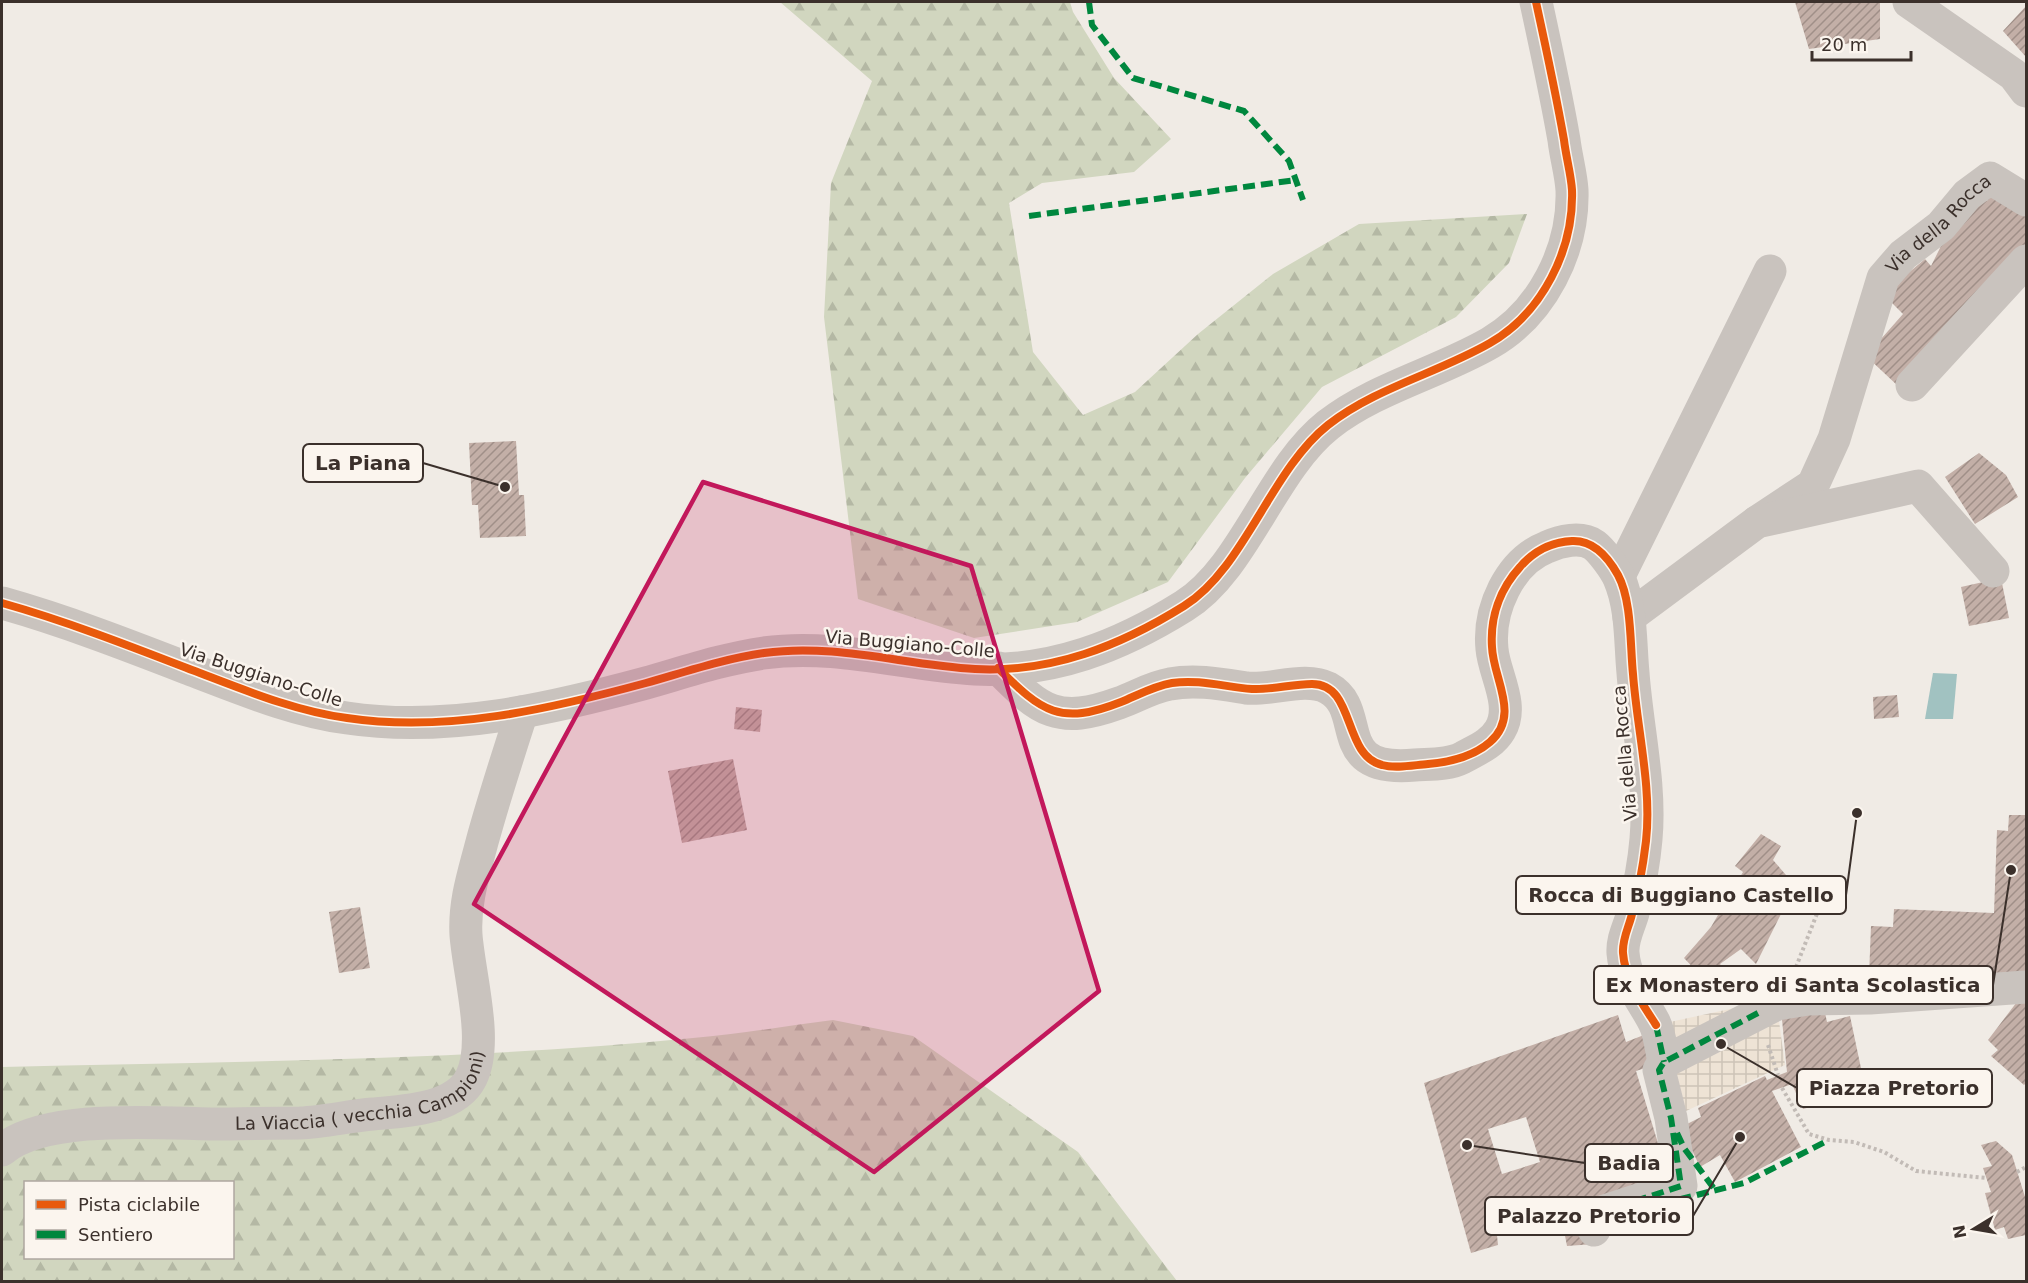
<svg xmlns="http://www.w3.org/2000/svg" width="2028" height="1283" font-family="'DejaVu Sans',sans-serif">
  <style>
    .forest { fill: url(#forest-firs); fill-rule: evenodd }
    .plaza { fill: url(#plaza-grid) }
    .water { fill: #a1c2c1 }
    .building { fill: url(#building-hatch); fill-rule: evenodd }
    .lines { fill: none; stroke-linecap: round; stroke-linejoin: round }
    .path { stroke: #c2bbb6; stroke-width: 4; stroke-dasharray: 3 3; stroke-linecap: butt }
    .minor { stroke: #c9c3be; stroke-width: 33 }
    .quiet { stroke: #00873e; stroke-width: 6; stroke-dasharray: 12 6; stroke-linecap: butt }
    .cycleway-casing { stroke: #fbf5ee; stroke-width: 11 }
    .cycleway { stroke: #e8590c; stroke-width: 8 }
    .marked { fill: #c2185b; fill-opacity: 0.2; stroke: #c2185b; stroke-width: 4.5; stroke-linejoin: round }
    .labels { text-anchor: middle; stroke-width: 5; stroke-linejoin: round; paint-order: stroke }
    .street-label { font-size: 18px; fill: #3b302b; stroke: #fbf5ee }
    .leader { fill: none; stroke: #3b302b; stroke-width: 2 }
    .callout-dot { fill: #3b302b; stroke: #fbf5ee; stroke-width: 2 }
    .callout { fill: #fbf5ee; stroke: #3b302b; stroke-width: 2 }
    .callout-label { font-size: 20px; text-anchor: middle; font-weight: bold; fill: #3b302b }
  </style>
  <defs>
    <pattern id="forest-firs" width="22" height="20" patternUnits="userSpaceOnUse" patternTransform="scale(1.5)"><rect width="22" height="20" fill="#d1d6bf"/><path d="M5 1l3.5 6h-7zM16 11l3.5 6h-7z" fill="#b4b8a4"/></pattern>
    <pattern id="plaza-grid" width="8" height="8" patternUnits="userSpaceOnUse" patternTransform="scale(1.5)"><rect width="8" height="8" fill="#eee3d5"/><path d="M0 4h8M4 0v8" fill="none" stroke="#cdc3b7"/></pattern>
    <pattern id="building-hatch" width="6" height="6" patternUnits="userSpaceOnUse" patternTransform="scale(1.5)"><rect width="6" height="6" fill="#c3afa7"/><path d="M-1 1l2-2M0 6l6-6M5 7l2-2" fill="none" stroke="#a08f88"/></pattern>
  </defs>
  <rect width="100%" height="100%" fill="#f0ebe5"/>
  <path class="forest" d="M780,2H1070L1073,12L1114,78L1171,139L1134,172L1042,183L1009,203L1033,352L1083,415L1135,392L1198,334L1273,274L1359,224L1527,214L1509,263L1456,317L1322,387L1245,478L1168,582L1077,622L974,638L858,599L824,317L831,183L872,81Z
    M833,1020L913,1036L1078,1152L1177,1281H2V1067C232,1061 464,1061 693,1038C740,1034 786,1026 833,1020ZM26,1182H232V1258H26Z"/>
  <path class="plaza" d="M1776,999L1785,1065L1671,1118L1656,1025Z"/>
  <path class="water" d="M1933,673L1957,674L1953,719H1925Z"/>
  <path class="building" d="M1795,2H1880V39L1809,49Z
    M2026,6V57L2003,31Z
    M1998,184L2026,208V249L1898,386L1866,356L1903,314L1883,294L1925,259L1931,266L1941,246L1976,198L1987,201Z
    M516,441L519,495H524L526,536L480,538L478,505H472L469,443Z
    M1979,453L2006,475L2018,497L1975,524L1945,477Z
    M2001,578L2009,618L1969,626L1961,587Z
    M1897,695L1899,717L1874,719L1873,697Z
    M736,707L762,710L760,732L734,729Z
    M733,759L747,830L682,843L668,771Z
    M2009,815H2026V983L1869,976L1871,926L1893,927L1894,909L1994,913L1997,830L2008,831Z
    M1761,834L1781,846L1773,860L1786,875L1773,902L1783,910L1756,964L1741,949L1720,964L1731,980L1720,996L1684,958L1711,927L1743,872L1735,866Z
    M360,907L370,968L339,973L329,912Z
    M2026,990V1083L2024,1085L1991,1056L1998,1050L1988,1040Z
    M1824,1008L1827,1022L1850,1016L1866,1092L1803,1109L1792,1084L1772,1091L1801,1147L1735,1182L1720,1155L1700,1167L1681,1127L1701,1117L1698,1108L1765,1076L1767,1080L1787,1072L1781,1009Z
    M1618,1015L1626,1042L1649,1033L1660,1063L1636,1071L1668,1176L1583,1202L1594,1244L1567,1246L1560,1210L1496,1226L1498,1245L1471,1253L1424,1083ZM1526,1117L1540,1162L1502,1174L1488,1129Z
    M1996,1141L2012,1155L2026,1200V1235L2008,1239L2004,1227L1995,1230L1985,1193L1991,1192L1983,1168L1992,1166L1981,1145Z"/>
  <g class="lines">
    <path class="path" d="M1796,967L1822,901
      M1768,1045L1778,1075
      M1782,1088L1809,1134L1829,1140L1854,1142L1884,1152L1916,1171L1986,1178
      M2017,1172L2026,1167"/>
    <g class="minor">
      <path d="M1909,2L2014,75L2026,91"/>
      <path d="M1912,385L2026,261"/>
      <path id="s1" d="M1757,522L1813,485L1834,439L1883,278L1903,255L1941,226L1967,195L1990,178L2026,200"/>
      <path d="M1619,576L1770,271"/>
      <path d="M2,603C66,621 130,646 192,670C242,689 294,711 347,718C447,733 550,709 646,683C685,672 723,659 764,653C835,643 904,665 975,669C1052,673 1120,646 1184,606C1244,569 1271,470 1328,425C1375,388 1438,373 1490,343C1542,313 1574,250 1572,190C1571,174 1566,157 1564,140C1556,94 1546,48 1536,2"/>
      <path d="M1629,617L1757,522L1918,486L1993,571"/>
      <path d="M998,668C1041,712 1058,725 1119,703C1136,697 1152,687 1170,684C1195,679 1221,684 1246,688C1271,691 1305,676 1328,688C1369,710 1328,773 1415,765C1430,764 1448,765 1462,758C1476,750 1492,744 1500,730C1515,705 1494,674 1492,649C1488,610 1509,562 1547,547C1560,541 1581,536 1594,545C1602,551 1615,569 1619,578C1632,608 1630,642 1633,673C1637,728 1651,784 1646,839C1644,863 1639,889 1633,913C1629,927 1622,939 1623,953C1625,980 1642,999 1654,1022C1660,1033 1661,1049 1664,1062"/>
      <path id="s2" d="M2,1150C44,1114 155,1123 210,1124C240,1124 270,1123 300,1123C324,1122 349,1116 373,1114C403,1111 455,1110 471,1078C489,1043 469,975 466,935C464,902 474,873 482,842C494,798 508,755 522,712"/>
      <path d="M1594,1230L1593,1215L1681,1186L1671,1118L1659,1070L1664,1062L1777,1004L1808,999L1870,998L2026,987"/>
    </g>
    <path class="quiet" d="M1089,2L1092,25L1133,78L1244,111L1289,161L1303,200
      M1029,216L1296,180
      M1758,1013L1664,1062L1659,1070L1671,1118L1681,1186L1593,1215L1594,1230L1681,1199L1744,1183L1829,1140
      M1656,1025L1664,1062
      M1677,1133L1684,1148L1715,1190"/>
    <defs>
      <path id="cycleway" d="M2,603C66,621 130,646 192,670C242,689 294,711 347,718C447,733 550,709 646,683C685,672 723,659 764,653C835,643 904,665 975,669C1052,673 1120,646 1184,606C1244,569 1271,470 1328,425C1375,388 1438,373 1490,343C1542,313 1574,250 1572,190C1571,174 1566,157 1564,140C1556,94 1546,48 1536,2
        M998,668C1042,712 1060,726 1121,702C1138,695 1154,686 1172,683C1199,679 1225,687 1252,689C1272,690 1292,684 1312,684C1356,684 1342,755 1382,765C1396,769 1414,765 1428,764C1451,762 1473,757 1490,742C1521,715 1493,679 1492,647C1490,617 1500,589 1520,567C1533,552 1551,542 1572,541C1593,540 1608,557 1618,575C1632,601 1630,645 1633,674C1637,729 1652,787 1646,841C1643,866 1639,890 1632,914C1629,927 1622,939 1623,953C1625,980 1642,1003 1656,1025"/>
    </defs>
    <use href="#cycleway" class="cycleway-casing"/>
    <use href="#cycleway" class="cycleway"/>
  </g>
  <path class="marked" d="M703,482L971,566L1099,991L874,1172L474,904Z"/>
  <g class="labels">
    <g class="street-label">
      <text dy="6" stroke="none"><textPath href="#s1" startOffset="364">Via della Rocca</textPath></text>
      <text transform="translate(910 644) rotate(5)" y="6">Via Buggiano-Colle</text>
      <text transform="translate(261 675) rotate(18)" y="6">Via Buggiano-Colle</text>
      <text transform="translate(1625 753) rotate(-95)" y="6">Via della Rocca</text>
      <text dy="6" stroke="none"><textPath href="#s2" startOffset="376">La Viaccia ( vecchia Campioni)</textPath></text>
    </g>
  </g>
  <path class="leader" d="M505 487L423 463M1857 813L1846 895M2011 870L1993 985M1721 1044L1797 1088M1467 1145L1585 1163M1740 1137L1693 1216"/>
  <g class="callout-dot">
    <circle cx="505" cy="487" r="6"/>
    <circle cx="1857" cy="813" r="6"/>
    <circle cx="2011" cy="870" r="6"/>
    <circle cx="1721" cy="1044" r="6"/>
    <circle cx="1467" cy="1145" r="6"/>
    <circle cx="1740" cy="1137" r="6"/>
  </g>
  <g class="callout">
    <rect x="303" y="444" width="120" height="38" rx="6"/>
    <rect x="1516" y="876" width="330" height="38" rx="6"/>
    <rect x="1594" y="966" width="399" height="38" rx="6"/>
    <rect x="1797" y="1069" width="195" height="38" rx="6"/>
    <rect x="1585" y="1144" width="88" height="38" rx="6"/>
    <rect x="1485" y="1197" width="208" height="38" rx="6"/>
  </g>
  <g class="callout-label">
    <text x="363" y="470">La Piana</text>
    <text x="1681" y="902">Rocca di Buggiano Castello</text>
    <text x="1793" y="992">Ex Monastero di Santa Scolastica</text>
    <text x="1894" y="1095">Piazza Pretorio</text>
    <text x="1629" y="1170">Badia</text>
    <text x="1589" y="1223">Palazzo Pretorio</text>
  </g>
  <rect width="2028" height="1283" fill="none" stroke="#3b302b" stroke-width="6"/>
  <rect x="24" y="1181" width="210" height="78" fill="#fbf5ee" stroke="#aea6a0" stroke-width="1.5"/>
  <rect x="36" y="1200" width="30" height="9" fill="#e8590c" stroke="#aea6a0" stroke-width="1.5"/>
  <text x="78" y="1211" font-size="18" fill="#3b302b">Pista ciclabile</text>
  <rect x="36" y="1230" width="30" height="9" fill="#00873e" stroke="#aea6a0" stroke-width="1.5"/>
  <text x="78" y="1241" font-size="18" fill="#3b302b">Sentiero</text>
  <g transform="translate(1974 1229) rotate(259)" stroke="#fbf5ee" stroke-width="4.5" paint-order="stroke">
  <path d="M0-4.5L10 22L0 15L-10 22Z" fill="#3b302b"/>
  <text y="-9" font-size="16" font-weight="bold" text-anchor="middle" fill="#3b302b">N</text>
  </g>
  <path d="M1812 51v9h99v-9" fill="none" stroke="#3b302b" stroke-width="3"/>
  <text x="1821" y="51" font-size="18" fill="#3b302b" stroke="#fbf5ee" stroke-width="4.5" paint-order="stroke">20 m</text>
</svg>
